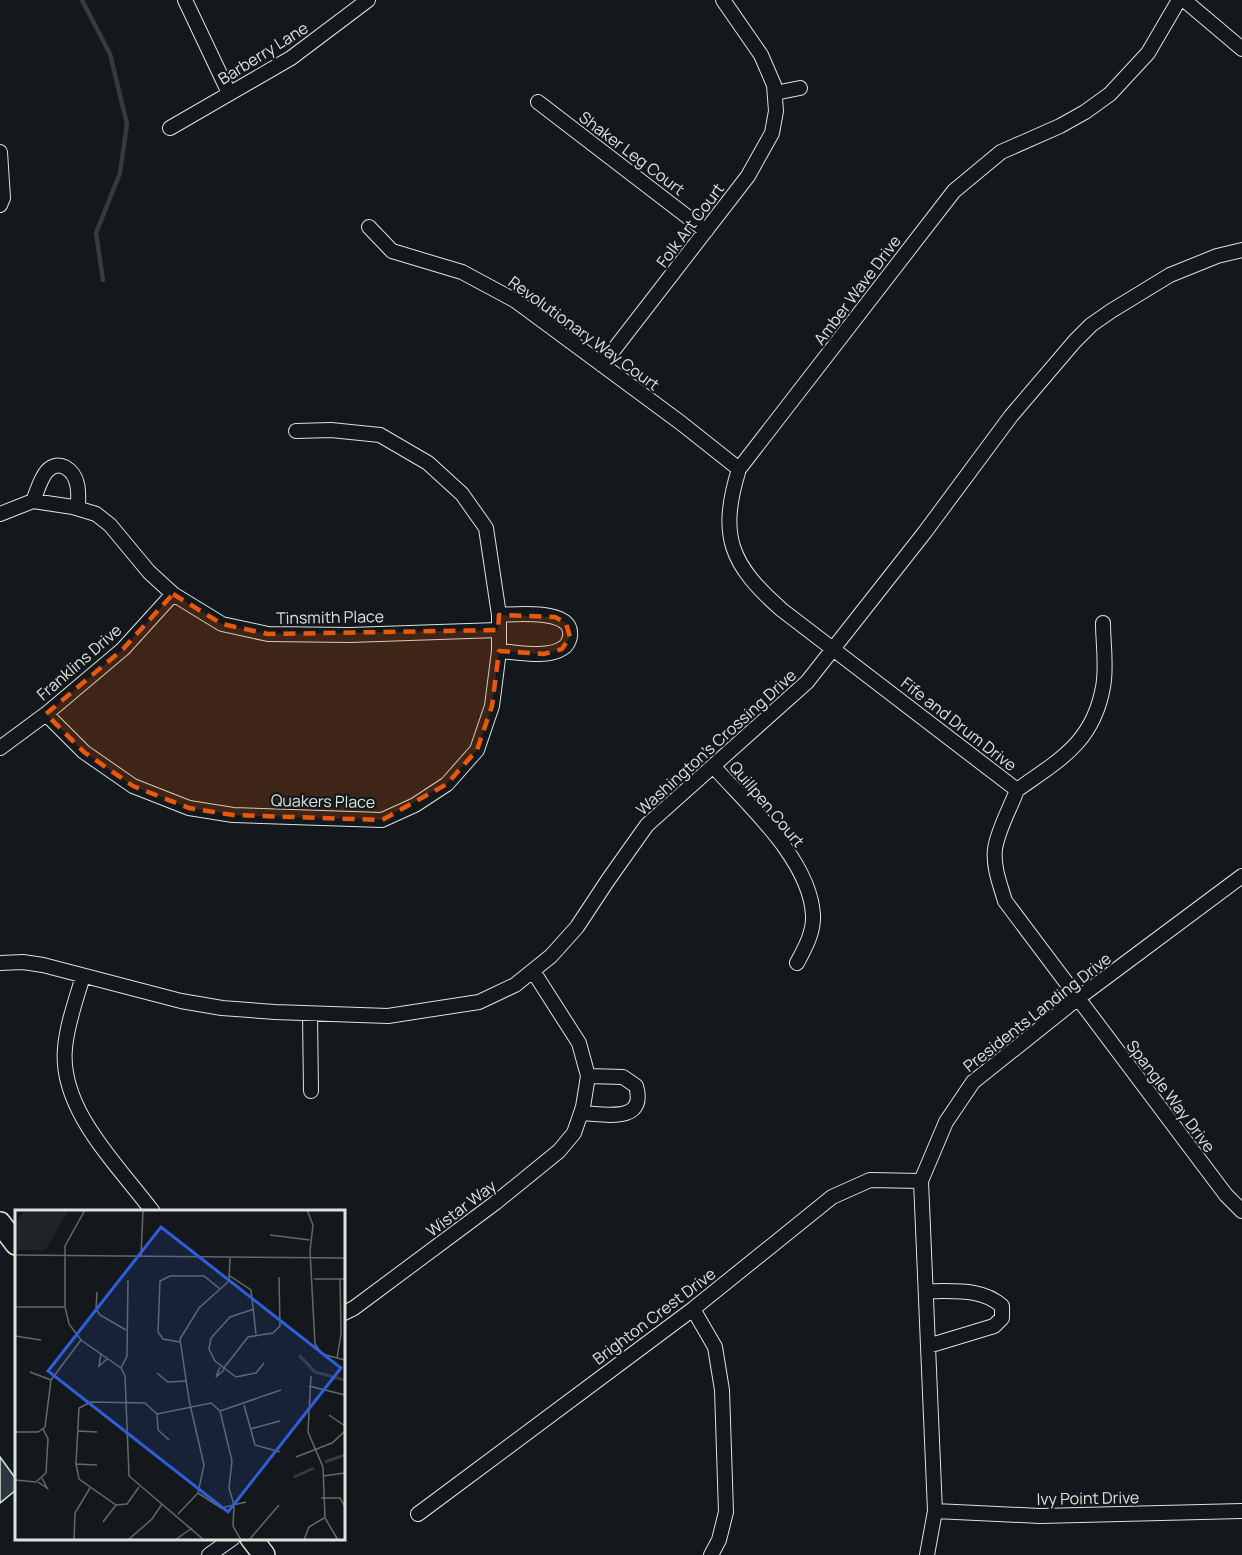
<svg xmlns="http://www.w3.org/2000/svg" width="1242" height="1555" font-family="Manrope,sans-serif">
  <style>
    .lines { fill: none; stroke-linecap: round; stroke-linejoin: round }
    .stream { stroke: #363b3e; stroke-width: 4.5 }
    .building { fill: #2c363c; stroke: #d8e6dc; stroke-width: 1.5 }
    .minor-casing { stroke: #d8e6dc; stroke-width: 16 }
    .primary-casing { stroke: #d8e6dc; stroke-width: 24 }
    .minor { stroke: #14181c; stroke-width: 14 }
    .primary { stroke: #14181c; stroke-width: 21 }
    .marked { fill: #e8590c; fill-opacity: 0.2; stroke: #e8590c; stroke-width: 4.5; stroke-dasharray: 12 8; stroke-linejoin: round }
    .labels { text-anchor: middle; stroke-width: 4.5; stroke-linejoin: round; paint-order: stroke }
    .street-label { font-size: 16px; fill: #d8e6dc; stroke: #14181c }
    .inset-river { fill: none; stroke: #363b3e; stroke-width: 3 }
    .inset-road { fill: none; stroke: #626a69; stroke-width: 1.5 }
    .view { fill: #305dd8; fill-opacity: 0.15; stroke: #305dd8; stroke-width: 3 }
    .inset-edge { fill: none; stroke: #d8e6dc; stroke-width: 3 }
  </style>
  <rect width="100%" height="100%" fill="#14181c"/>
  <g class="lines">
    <path class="stream" d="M82,0L110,54L127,124L120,173L96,233L103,280"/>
  </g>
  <path class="building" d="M0,1457L16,1479V1490L0,1503Z"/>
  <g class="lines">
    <defs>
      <path id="minor" d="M185,0L229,93
        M1179,0L1148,53L1110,94L1085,112L1060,126L1001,152L954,191L739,469C718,537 731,565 782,610L1017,790C1010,809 998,829 995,849C993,867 1000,884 1005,901L1226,1195L1242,1211
        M1184,0L1242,49
        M775,93L800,88
        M538,102L706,231
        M170,128L291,58L368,0
        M0,152L3,198L0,205
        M369,227L392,251L462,272L516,301L681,423L739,469
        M602,365L748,176L772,133L776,111L774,85L761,55L723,0
        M33,501C37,492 40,479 47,471C59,458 74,470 77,484C79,491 78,501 78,508
        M0,514L33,501L73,507L96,514L110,525L149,572L173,594L222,624L268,634L350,635L498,630
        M499,615C514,614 569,609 570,632C571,637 568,645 563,648C546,659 518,652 499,651
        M46,714L84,752L133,786L189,808L233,815L382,820L415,805L447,784L477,750L492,706L499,651V615L486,528L462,494L428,463L380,435L331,430L296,431
        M0,748L46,714L123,649L173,594
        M714,767C749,806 810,860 813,915C814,932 805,948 797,963
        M1017,790C1059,760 1093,743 1103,687C1107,667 1103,643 1103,623
        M0,963L23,962L43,965L181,1001L222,1008L275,1012L388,1016L479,1002L515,985L551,956L577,927L608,880L647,825L807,682L925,532L1011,416L1075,341L1091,325L1111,311L1170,275L1217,256L1242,250
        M83,976C76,1000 67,1024 65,1048C59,1110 119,1166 153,1212
        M310,1014L311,1091
        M581,1113C604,1114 647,1124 636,1086L623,1077L588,1076
        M926,1291C952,1292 981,1287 1002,1306V1318L994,1326L928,1346
        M693,1309L715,1347L722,1390L726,1512L719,1540L711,1555
        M344,1313L354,1308L495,1203L559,1151L574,1133L583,1107L588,1076L579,1043L533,971
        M935,1511L1040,1516L1242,1511
        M418,1514L693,1309L832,1197L870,1180L921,1181
        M209,1555L233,1538
        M927,1555L935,1511L921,1181L946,1122L973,1082L1077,999L1242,876"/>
      <path id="primary" d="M0,1223L16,1244
        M251,1538L264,1555"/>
    </defs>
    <use href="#minor" class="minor-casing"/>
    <use href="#primary" class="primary-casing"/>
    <use href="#minor" class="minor"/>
    <use href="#primary" class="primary"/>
  </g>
  <path class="marked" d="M173,594L222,624L268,634L498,630L499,615L555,617L566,623L570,637L562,649L544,654L499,651L492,706L477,750L447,784L382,820L233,815L189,808L133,786L84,752L46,714L123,649Z"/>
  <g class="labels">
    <g class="street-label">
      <text transform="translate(263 53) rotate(-32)" y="6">Barberry Lane</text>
      <text transform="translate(632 153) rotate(37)" y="6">Shaker Leg Court</text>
      <text transform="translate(690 225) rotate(-53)" y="6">Folk Art Court</text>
      <text transform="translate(857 290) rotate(-53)" y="6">Amber Wave Drive</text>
      <text transform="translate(584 333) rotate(36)" y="6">Revolutionary Way Court</text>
      <text transform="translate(330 617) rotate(-1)" y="6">Tinsmith Place</text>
      <text transform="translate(79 662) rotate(-41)" y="6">Franklins Drive</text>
      <text transform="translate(959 724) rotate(38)" y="6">Fife and Drum Drive</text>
      <text transform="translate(716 742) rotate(-42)" y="6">Washington's Crossing Drive</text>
      <text transform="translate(323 801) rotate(1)" y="6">Quakers Place</text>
      <text transform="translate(767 804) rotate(50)" y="6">Quillpen Court</text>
      <text transform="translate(1037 1012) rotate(-38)" y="6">Presidents Landing Drive</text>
      <text transform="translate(1171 1096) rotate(53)" y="6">Spangle Way Drive</text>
      <text transform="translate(461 1208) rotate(-37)" y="6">Wistar Way</text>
      <text transform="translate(654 1316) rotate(-37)" y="6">Brighton Crest Drive</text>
      <text transform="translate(1088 1498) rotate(-1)" y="6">Ivy Point Drive</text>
    </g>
  </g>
  <g transform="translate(15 1210)">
    <rect width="330" height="330" fill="#14181c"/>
    <path d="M10,0H54L30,40H0V14Z" fill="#202428"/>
    <path class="inset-river" d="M284,145L300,162L330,170M310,252L330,245M279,267L299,258"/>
    <path class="inset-road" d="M70,0L50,36V97L54,114L66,130L106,158L110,166L114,266L189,330M292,0L298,15L295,41L300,134L307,144L330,150M330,0V26M255,25L295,30M0,45L330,48M126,46L128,0M215,66L236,80L241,124M299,69H330M82,82L81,99L85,105L111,120M0,97H49M239,99L215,107L196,128L194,139L200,151L221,167L241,163L249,153M0,126L26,130M165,132L148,129L143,122L145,71L155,66H189L205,79M86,144L84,156L92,149M322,148L326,124L325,69M205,157L201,167L209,160M106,158L112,146L113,70M208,159L233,127L258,123L265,116L264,67M15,162L36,170M142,163L153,172L172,171M296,166L293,222L308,257L310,308L323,330M294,176L330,185M229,195L240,235L265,242M205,201L266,180M142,204L143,220L154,230M314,205L330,216M235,219L265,211M62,221L82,222M0,222H23L30,217L36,170L66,130M281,247L317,233L330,221M61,254L82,255M308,266L330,263M0,270L21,272L31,263L33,229L28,219M23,272L32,278L27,268M124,277L112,294L101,295L64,269L61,254L64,198L76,192L130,193L142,204L196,193L205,201L217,251L214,278L219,295L218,316L226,330M183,283L206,298L231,292M306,288H325L330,297M163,304L183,283L189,255L174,190L165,129L184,98L214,71L215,47M88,312L101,295M59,330L60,303L75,278M113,330L137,309L147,294M160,330L177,318M234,330L264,295M289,330L294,317L309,308"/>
    <path class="view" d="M146,17L326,158L213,302L33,161Z"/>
    <rect width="330" height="330" class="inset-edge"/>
  </g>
</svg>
